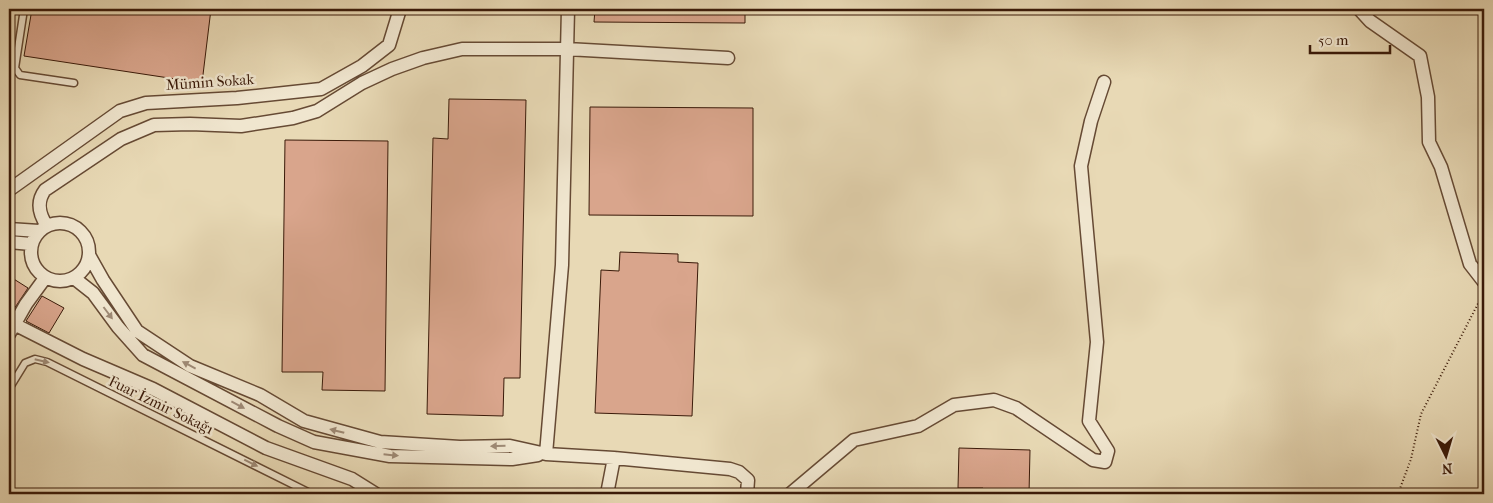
<svg xmlns="http://www.w3.org/2000/svg" width="1493" height="503" font-family="'IM FELL French Canon',serif">
  <style>
    .building { fill: #d9a58c; stroke: #3a1a09 }
    .lines { fill: none; stroke-linecap: round; stroke-linejoin: round }
    .service-casing { stroke: #664a34; stroke-width: 9 }
    .minor-casing { stroke: #664a34; stroke-width: 15 }
    .path { stroke: #3a1a09; stroke-width: 2; stroke-dasharray: 1 2.5; stroke-linecap: butt }
    .service { stroke: #f0e6cf; stroke-width: 6 }
    .minor { stroke: #f0e6cf; stroke-width: 12 }
    .oneway { fill: #9e8a76 }
    .labels { text-anchor: middle; stroke-width: 5; stroke-linejoin: round; paint-order: stroke }
    .street-label { font-size: 15px; fill: #3a1a09; stroke: #f0e6cf }
  </style>
  <rect width="100%" height="100%" fill="#e8d9b5"/>
  <filter id="stains"><feTurbulence type="fractalNoise" baseFrequency=".004" numOctaves="4"/><feColorMatrix values="0 0 0 0 .2 0 0 0 0 .09 0 0 0 0 .02 0 0 0 .5 -.17"/></filter>
  <radialGradient id="worn" r=".72"><stop offset=".6" stop-color="#630" stop-opacity="0"/><stop offset="1" stop-color="#630" stop-opacity=".3"/></radialGradient>
  <path class="building" d="M32,9H211L202,83L24,56Z
    M595,9H745V23L594,22Z
    M449,99L526,100L520,378H504L503,416L427,414L433,138L448,139Z
    M590,107L753,108V216L589,215Z
    M285,140L388,141L385,391L322,390L323,372H282Z
    M620,252L678,254V262L698,263L692,416L595,413L601,270L619,271Z
    M9,276L28,288L12,312L9,311Z
    M42,296L64,308L49,333L26,321Z
    M959,448L1030,450L1029,494H983V488H958Z"/>
  <g class="lines">
    <defs>
      <path id="service" d="M24,9L15,68L20,75L74,83
        M9,389L25,363L35,359L47,362L312,494"/>
      <path id="minor" d="M1359,9L1370,21L1420,56L1428,97L1429,142L1441,167L1470,264L1484,282
        M9,190L120,111L146,103L237,98L321,89L362,66L389,45L400,9
        M31 252a29 29 0 1 1 58 0a29 29 0 1 1-58 0Z
        M47,226C39,214 36,202 45,190L121,139L154,125L190,124L241,126L293,118L317,111L362,83L392,69L423,58L462,49H567L728,58
        M9,229L39,231
        M9,242L31,244
        M89,255L103,280L137,331L190,366L260,395L304,421L380,442L460,447L510,446L546,454L614,458L730,469L739,472L748,480L747,494
        M74,278L93,293L118,327L143,355L278,426L314,442L390,456L512,459L538,455
        M14,324L83,359L153,389L266,448L352,479L376,494
        M9,334L26,304L45,278
        M546,454L562,265L568,9
        M607,494L614,458
        M790,494L854,440L918,426L954,405L994,400L1016,408L1093,460L1105,462L1108,451L1089,421L1097,342L1081,166L1091,121L1104,82"/>
    </defs>
    <use href="#service" class="service-casing"/>
    <use href="#minor" class="minor-casing"/>
    <path class="path" d="M1398,494L1411,459L1421,414L1483,294"/>
    <use href="#service" class="service"/>
    <use href="#minor" class="minor"/>
  </g>
  <defs><path id="oneway-solid" d="M-6-.8H1V-3.2L6.5 0L1 3.2V.8H-6Z" transform="scale(1.25)"/></defs>
  <g class="oneway">
    <use href="#oneway-solid" transform="translate(108 313) rotate(53)"/>
    <use href="#oneway-solid" transform="translate(42 361) rotate(13)"/>
    <use href="#oneway-solid" transform="translate(189 365) rotate(-152)"/>
    <use href="#oneway-solid" transform="translate(238 405) rotate(28)"/>
    <use href="#oneway-solid" transform="translate(337 431) rotate(-166)"/>
    <use href="#oneway-solid" transform="translate(498 446) rotate(179)"/>
    <use href="#oneway-solid" transform="translate(391 455) rotate(6)"/>
    <use href="#oneway-solid" transform="translate(251 463) rotate(26)"/>
  </g>
  <g class="labels">
    <g class="street-label">
      <text transform="translate(210 82) rotate(-4)" y="5">Mümin Sokak</text>
      <text transform="translate(161 405) rotate(26)" y="5">Fuar İzmir Sokağı</text>
    </g>
  </g>
  <rect width="1493" height="503" fill="none" stroke="#e8d9b5" stroke-width="30"/>
  <rect x="10" y="10" width="1473" height="483" fill="none" stroke="#3a1a09" stroke-width="2.5"/>
  <rect x="15" y="15" width="1463" height="473" fill="none" stroke="#3a1a09"/>
  <g transform="translate(1446 456) rotate(175)" stroke="#f0e6cf" stroke-width="4" paint-order="stroke">
  <path d="M0-4L9 19L0 12L-9 19Z" fill="#3a1a09"/>
  <text y="-8" font-size="14" font-weight="bold" text-anchor="middle" fill="#3a1a09">N</text>
  </g>
  <path d="M1310 45v8h80v-8" fill="none" stroke="#3a1a09" stroke-width="2.5"/>
  <text x="1318" y="45" font-size="15" fill="#3a1a09" stroke="#f0e6cf" stroke-width="4" paint-order="stroke">50 m</text>
  <rect width="100%" height="100%" filter="url(#stains)"/>
  <rect width="100%" height="100%" fill="url(#worn)"/>
</svg>
